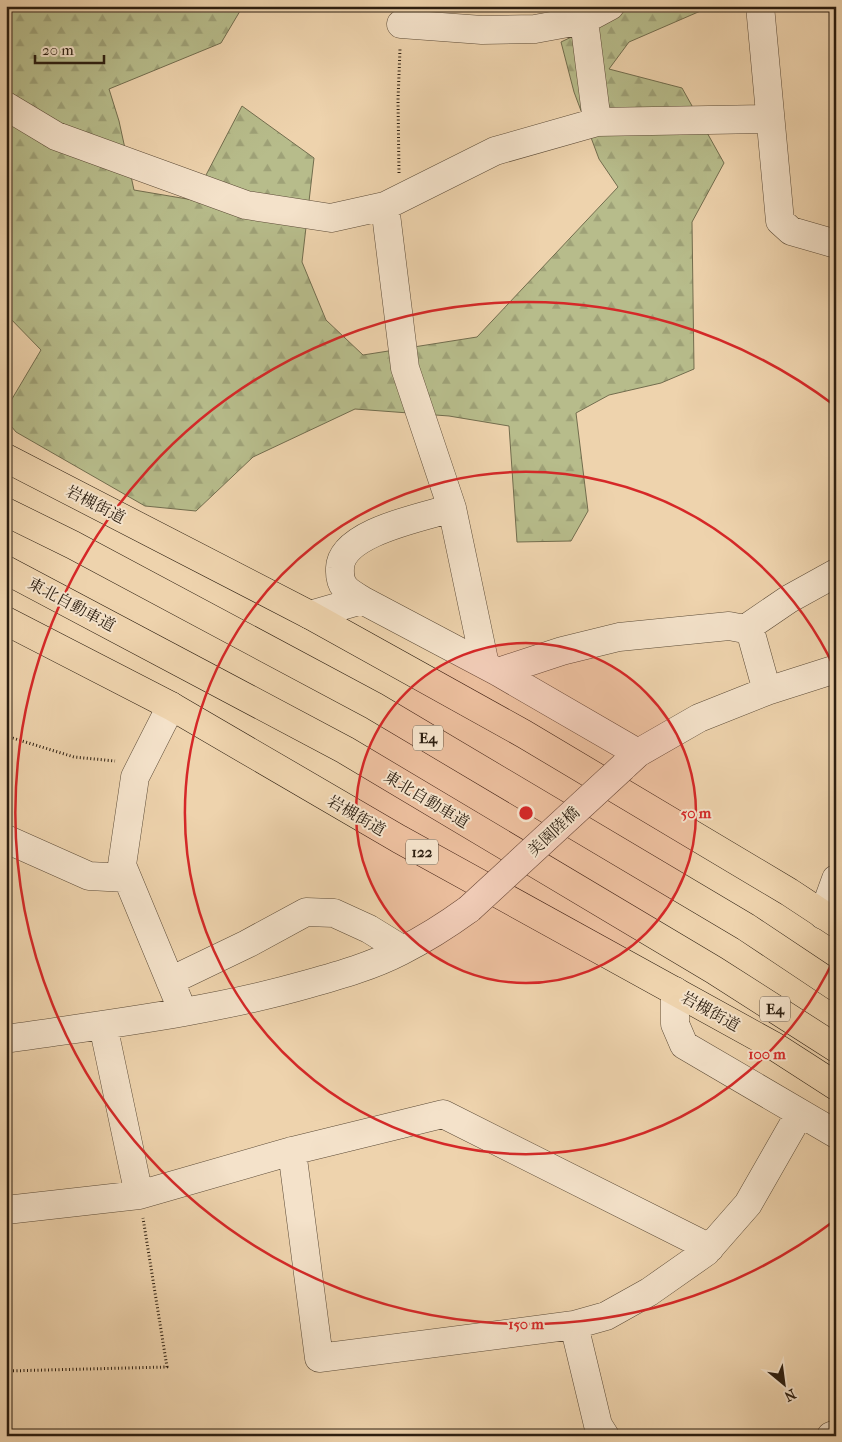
<svg xmlns="http://www.w3.org/2000/svg" width="842" height="1442" font-family="'IM FELL French Canon','Noto Serif JP',serif">
  <style>
    .forest { fill: url(#forest-firs); stroke: #726d4e }
    .lines { fill: none; stroke-linecap: round; stroke-linejoin: round }
    .minor-casing { stroke: #5c4b37; stroke-width: 29 }
    .highway-casing { stroke: #2c1e10; stroke-width: 29 }
    .path { stroke: #2c1e10; stroke-width: 3; stroke-dasharray: 1 2.5; stroke-linecap: butt }
    .minor { stroke: #f4e2ca; stroke-width: 28 }
    .highway { stroke: #eed3ad; stroke-width: 28 }
    .minor-bridge-casing { stroke: #5c4b37; stroke-width: 29; stroke-linecap: butt }
    .minor-bridge { stroke: #f4e2ca; stroke-width: 28 }
    .ring { fill: none; stroke: #d62828; stroke-width: 2.5 }
    .labels { text-anchor: middle; stroke-width: 4; stroke-linejoin: round; paint-order: stroke }
    .shield { fill: #f4e2ca; stroke: #685948; stroke-width: 1 }
    .shield-label { font-size: 15px; font-weight: bold; fill: #2c1e10 }
    .street-label { font-size: 16px; fill: #2c1e10; stroke: #f4e2ca }
    .centre { fill: #d62828; stroke: #f4e2ca; stroke-width: 2.5 }
    .ring-label { font-size: 15px; text-anchor: middle; font-weight: bold; fill: #d62828; stroke: #f4e2ca; stroke-width: 4; stroke-linejoin: round; paint-order: stroke }
  </style>
  <defs>
    <pattern id="forest-firs" width="22" height="20" patternUnits="userSpaceOnUse" patternTransform="scale(1.25)"><rect width="22" height="20" fill="#b7bc8b"/><path d="M5 1l3.5 6h-7zM16 11l3.5 6h-7z" fill="#9ea177"/></pattern>
  </defs>
  <rect width="100%" height="100%" fill="#eed3ad"/>
  <filter id="stains"><feTurbulence type="fractalNoise" baseFrequency=".004" numOctaves="4"/><feColorMatrix values="0 0 0 0 .2 0 0 0 0 .09 0 0 0 0 .02 0 0 0 .5 -.17"/></filter>
  <radialGradient id="worn" r=".72"><stop offset=".6" stop-color="#630" stop-opacity="0"/><stop offset="1" stop-color="#630" stop-opacity=".3"/></radialGradient>
  <path class="forest" d="M6,6H243L221,43L109,89L119,121L134,190L193,200L242,106L314,158L302,262L326,320L363,355L477,337L618,187L599,159L574,92L561,42L636,6H712L629,42L609,69L682,88L724,163L692,222L694,369L661,383L609,395L576,413L588,511L571,541L517,542L509,426L449,416L355,409L253,457L196,511L145,506L16,432L6,420V409L41,350L6,314Z"/>
  <g class="lines">
    <defs>
      <path id="minor" d="M760,6L780,221L791,231L836,244
        M401,24L482,30L535,29L584,20
        M6,106L56,136L246,205L331,218L385,206L495,151L597,122L770,119
        M597,122L584,20L610,6
        M385,206L405,368L452,508L485,665
        M362,600C347,591 339,587 340,568C341,532 424,517 452,508
        M310,615L362,600L498,672L638,753
        M745,629L789,599L836,573
        M498,672L562,651L619,637L729,626L750,630L767,691
        M171,706L135,777L122,865L183,1012
        M625,765L638,753L699,718L767,691L836,669
        M6,839L89,876L127,878
        M823,915L836,879
        M170,981L247,944L306,912L334,913L369,929L403,950
        M675,991V1024L684,1045L836,1134
        M103,1025L139,1195
        M6,1039C107,1024 210,1012 308,984C340,975 372,966 401,951C425,939 447,925 469,909
        M292,1151L319,1358L574,1325L606,1316L649,1292L706,1252L748,1204L800,1113
        M6,1210L139,1195L292,1151L443,1114L710,1248
        M574,1325L598,1425L605,1436
        M831,1436L836,1434"/>
      <path id="highway" d="M6,458L310,615L524,734L789,892L836,923
        M6,512L73,545L374,706L746,927L836,987
        M6,570L345,750L714,970L836,1048
        M6,621L171,706L399,839L774,1046L836,1086"/>
    </defs>
    <use href="#minor" class="minor-casing"/>
    <use href="#highway" class="highway-casing"/>
    <path class="path" d="M399,173L398,100L400,49
      M6,736L74,757L115,761
      M6,1371L167,1367L143,1218"/>
    <use href="#minor" class="minor"/>
    <use href="#highway" class="highway"/>
    <defs>
      <path id="minor-bridge" d="M469,909L623,767"/>
    </defs>
    <use href="#minor-bridge" class="minor-bridge-casing"/>
    <use href="#minor-bridge" class="minor-bridge"/>
  </g>
  <circle cx="526" cy="813" r="170" fill="#d62828" fill-opacity=".12"/>
  <g class="ring">
    <circle cx="526" cy="813" r="170"/>
    <path d="M835 957A341 341 0 1 1 835 669"/>
    <path d="M834 1221A511 511 0 1 1 834 405"/>
  </g>
  <g class="labels">
    <g class="shield">
      <rect x="413" y="725.5" width="30" height="25" rx="4"/>
      <rect x="406" y="839.5" width="32" height="25" rx="4"/>
      <rect x="760" y="996.5" width="30" height="25" rx="4"/>
    </g>
    <g class="shield-label">
      <text x="428" y="743">E4</text>
      <text x="422" y="857">122</text>
      <text x="775" y="1014">E4</text>
    </g>
    <g class="street-label">
      <text transform="translate(96 504) rotate(27)" y="6">岩槻街道</text>
      <text transform="translate(72 604) rotate(28)" y="6">東北自動車道</text>
      <text transform="translate(427 799) rotate(31)" y="6">東北自動車道</text>
      <text transform="translate(357 815) rotate(30)" y="6">岩槻街道</text>
      <text transform="translate(553 831) rotate(-43)" y="6">美園陸橋</text>
      <text transform="translate(711 1011) rotate(29)" y="6">岩槻街道</text>
    </g>
  </g>
  <circle cx="526" cy="813" r="8" class="centre"/>
  <g class="ring-label">
    <text x="696" y="818">50 m</text>
    <text x="767" y="1059">100 m</text>
    <text x="526" y="1329">150 m</text>
  </g>
  <rect width="842" height="1442" fill="none" stroke="#eed3ad" stroke-width="25"/>
  <rect x="8" y="8" width="827" height="1427" fill="none" stroke="#2c1e10" stroke-width="2.5"/>
  <rect x="12" y="12" width="817" height="1417" fill="none" stroke="#2c1e10"/>
  <g transform="translate(784 1384) rotate(151)" stroke="#f4e2ca" stroke-width="4" paint-order="stroke">
  <path d="M0-4L9 19L0 12L-9 19Z" fill="#2c1e10"/>
  <text y="-8" font-size="14" font-weight="bold" text-anchor="middle" fill="#2c1e10">N</text>
  </g>
  <path d="M35 55v8h69v-8" fill="none" stroke="#2c1e10" stroke-width="2.5"/>
  <text x="42" y="55" font-size="15" fill="#2c1e10" stroke="#f4e2ca" stroke-width="4" paint-order="stroke">20 m</text>
  <rect width="100%" height="100%" filter="url(#stains)"/>
  <rect width="100%" height="100%" fill="url(#worn)"/>
</svg>
